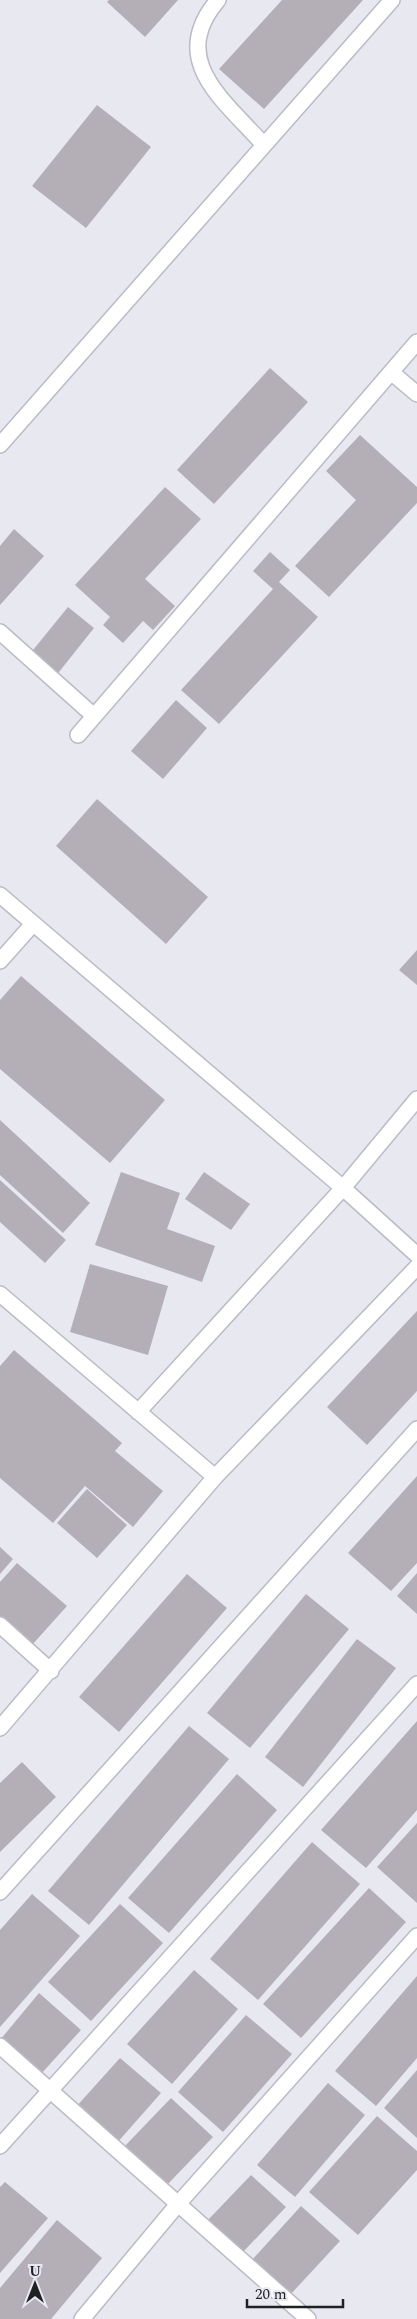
<svg xmlns="http://www.w3.org/2000/svg" width="417" height="2319" font-family="Spectral,serif">
  <style>
    .building { fill: #b4afb6 }
    .lines { fill: none; stroke-linecap: round; stroke-linejoin: round }
    .lane-casing { stroke: #babbc4; stroke-width: 18 }
    .lane { stroke: #fff; stroke-width: 15 }
  </style>
  <rect width="100%" height="100%" fill="#e8e8f1"/>
  <path class="building" d="M109,0H178L145,37L107,2Z
    M282,0H363L264,109L219,69Z
    M97,105L151,147L86,228L32,186Z
    M270,368L308,402L214,504L177,470Z
    M360,435L417,487V503L329,597L295,566L356,500L326,471Z
    M165,487L201,519L145,579L175,606L153,630L143,621L123,643L103,625L110,617L75,585Z
    M14,529L44,556L0,605V546Z
    M270,552L290,570L279,582L318,617L219,724L181,690L273,589L253,571Z
    M68,607L94,628L55,677L29,655Z
    M176,700L207,728L163,779L131,751Z
    M97,799L208,897L166,944L56,846Z
    M417,950V985L399,970Z
    M21,976L165,1100L110,1163L0,1069V1000Z
    M0,1120L90,1203L63,1233L0,1175Z
    M121,1172L180,1193L167,1229L215,1246L202,1282L95,1245Z
    M204,1172L250,1204L231,1230L185,1199Z
    M0,1180L66,1240L45,1263L0,1222Z
    M90,1264L168,1286L148,1355L70,1332Z
    M417,1311V1391L367,1445L327,1407Z
    M14,1350L122,1443L115,1451L163,1491L133,1527L85,1486L53,1523L0,1478V1366Z
    M417,1476V1563L391,1591L348,1553Z
    M87,1489L127,1525L97,1558L57,1523Z
    M0,1547L13,1559L0,1574Z
    M17,1563L67,1606L32,1645L0,1617V1582Z
    M417,1573V1614L397,1596Z
    M187,1574L227,1608L119,1732L79,1697Z
    M306,1594L349,1629L250,1748L207,1713Z
    M357,1639L396,1668L303,1787L265,1757Z
    M417,1721V1810L366,1868L321,1830Z
    M189,1726L229,1759L89,1925L48,1891Z
    M22,1762L56,1797L0,1852V1783Z
    M237,1774L277,1810L169,1933L128,1898Z
    M417,1823V1903L377,1867Z
    M312,1842L360,1884L258,2000L210,1959Z
    M369,1888L406,1922L301,2038L263,2004Z
    M32,1894L80,1936L0,2027V1930Z
    M120,1904L163,1943L91,2021L48,1982Z
    M194,1970L238,2009L172,2084L127,2044Z
    M417,1976V2058L376,2106L335,2071Z
    M39,1993L81,2030L40,2075L0,2040Z
    M246,2015L292,2054L223,2132L178,2092Z
    M120,2058L161,2093L116,2144L75,2108Z
    M417,2070V2138L384,2108Z
    M328,2083L365,2115L295,2197L257,2165Z
    M171,2098L213,2137L165,2187L123,2148Z
    M377,2116L417,2151V2170L358,2235L309,2192Z
    M251,2175L286,2207L242,2253L207,2221Z
    M5,2182L48,2218L0,2273V2187Z
    M301,2206L340,2241L290,2295L252,2260Z
    M57,2220L102,2258L51,2319H0V2288Z"/>
  <g class="lines">
    <defs>
      <path id="lane" d="M218,0C167,60 224,100 263,144
        M391,372L417,394
        M0,445L392,0
        M0,632L94,716
        M78,735L417,342
        M0,895L343,1188L417,1255
        M0,961L32,925
        M0,1294L215,1477
        M138,1412L343,1188L417,1099
        M0,1625L51,1671
        M0,1728L215,1477L417,1267
        M0,1892L417,1429
        M0,2046L308,2319
        M0,2146L417,1684
        M82,2319L178,2204L417,1936"/>
    </defs>
    <use href="#lane" class="lane-casing"/>
    <use href="#lane" class="lane"/>
  </g>
  <g transform="translate(35 2284)" stroke="#e8e8f1" stroke-width="4" paint-order="stroke">
  <path d="M0-4L9 19L0 12L-9 19Z" fill="#1f2023"/>
  <text y="-8" font-size="14" font-weight="bold" text-anchor="middle" fill="#1f2023">U</text>
  </g>
  <path d="M247 2299v8h96v-8" fill="none" stroke="#1f2023" stroke-width="2.5"/>
  <text x="255" y="2299" font-size="15" fill="#1f2023" stroke="#e8e8f1" stroke-width="4" paint-order="stroke">20 m</text>
</svg>
